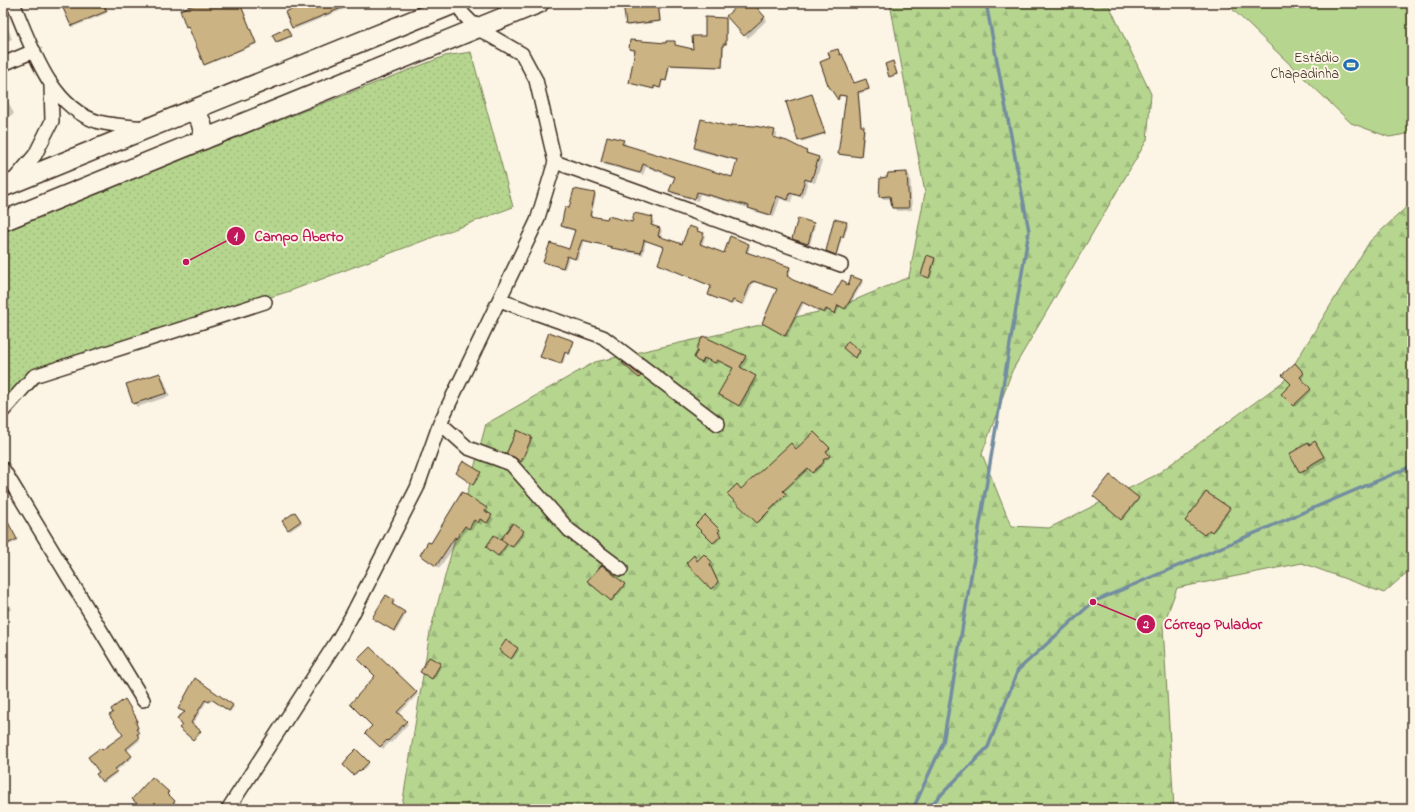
<svg xmlns="http://www.w3.org/2000/svg" width="1415" height="812" font-family="'Indie Flower',sans-serif">
  <style>
    .green { fill: #b6d68f; stroke: #788056 }
    .forest { fill: url(#forest-firs); stroke: #788056 }
    .park { fill: url(#park-dots); stroke: #788056 }
    .shadow { fill: #0003 }
    .lines { fill: none; stroke-linecap: round; stroke-linejoin: round }
    .stream { stroke: #738da0; stroke-width: 3.5 }
    .building { fill: #ccb383; stroke: #3b2a1e }
    .street-casing { stroke: #3b2a1e; stroke-width: 16 }
    .secondary-casing { stroke: #3b2a1e; stroke-width: 22 }
    .street { stroke: #fcf5e5; stroke-width: 13 }
    .secondary { stroke: #fcf5e5; stroke-width: 19 }
    .labels { text-anchor: middle; stroke-width: 4; stroke-linejoin: round; paint-order: stroke }
    .poi-label { font-size: 14px; fill: #3b2a1e; stroke: #fcf5e5; text-anchor: end }
    .leader { fill: none; stroke: #c2185b; stroke-width: 1.5 }
    .callout-dot { fill: #c2185b; stroke: #fcf5e5; stroke-width: 1.5 }
    .mark-label { font-size: 12px; text-anchor: middle; font-weight: bold; fill: #fff }
    .callout-label { font-size: 15px; text-anchor: middle; font-weight: bold; fill: #c2185b; stroke: #fcf5e5; stroke-width: 4; stroke-linejoin: round; paint-order: stroke }
  </style>
  <defs>
    <pattern id="forest-firs" width="22" height="20" patternUnits="userSpaceOnUse"><rect width="22" height="20" fill="#b6d68f"/><path d="M5 1l3.5 6h-7zM16 11l3.5 6h-7z" fill="#9db87b"/></pattern>
    <pattern id="park-dots" width="8" height="8" patternUnits="userSpaceOnUse"><rect width="8" height="8" fill="#b6d68f"/><path d="M2 2h.1M6 6h.1" fill="none" stroke="#9db87b" stroke-width="1.8" stroke-linecap="round"/></pattern>
  </defs>
  <rect width="100%" height="100%" fill="#fcf5e5"/>
  <filter id="ink" filterUnits="userSpaceOnUse"><feTurbulence type="fractalNoise" baseFrequency=".025" numOctaves="2"/><feDisplacementMap in="SourceGraphic" scale="8" xChannelSelector="R" yChannelSelector="G"/><feConvolveMatrix kernelMatrix="1 2 1 2 8 2 1 2 1" color-interpolation-filters="sRGB"/></filter>
  <g filter="url(#ink)">
    <path class="green" d="M1226,3H1412V133L1389,137L1351,123Z"/>
    <path class="forest" d="M890,3H1108L1151,94L1147,140L1012,371L982,454L1011,526L1049,528L1156,475L1284,381L1370,241L1412,202V568L1384,593L1302,563L1177,588L1163,626L1174,809H400L402,806L430,632L486,424L595,362L836,308L909,277L925,193Z"/>
    <path class="park" d="M471,52L513,207L290,291L58,363L3,420V232L139,175L445,56Z"/>
    <path class="shadow" d="M72,3H103L107,13L73,27L71,26Z
      M201,3H242L243,5L241,6L257,44L206,65L189,27L187,26Z
      M309,3H359L295,29L287,12Z
      M624,3H659L661,22L628,26L626,24Z
      M741,3H751L767,20L748,38L727,16Z
      M3,16L12,39L3,43Z
      M726,19L727,20V45H724L723,68L670,66L667,81L663,80L661,89L655,87V89L630,83L636,51L630,49L675,42L676,47L694,50Z
      M288,31L291,37L278,43L274,35Z
      M842,55L855,84L866,80L870,90L859,94L862,127L865,129L862,157L841,155L840,154L847,97L841,96L839,100L829,85L840,56Z
      M894,64L898,75L891,77L890,76Z
      M3,94L6,97L14,114L3,119Z
      M812,95L826,134L801,142L799,140Z
      M730,128L774,131L777,134L776,139L819,158L822,161L815,183L808,181L803,198L793,195L791,202L780,199L774,217L753,211L749,208L700,194L698,201L673,194L670,191L675,178L646,167L643,175L605,165L602,162L623,141L626,144V146L733,178L738,161L698,151L695,148Z
      M907,173L910,176L912,210L897,211L893,207L892,199H883L880,196Z
      M594,194L596,196L591,217L633,223L652,218L654,220L653,227L662,230L660,237L683,246L697,230L699,232L705,236L702,246L724,254L749,245L750,246L748,253L789,268L791,269L788,278L834,297L842,281L849,286L861,281L863,282L847,310L840,306L836,315L828,310L826,314L804,303L787,337L763,323L778,290L755,282V283H753L744,305L734,301L733,305L711,296L712,286L661,266L659,264L665,248L646,241L643,255L614,249L612,248L584,241L577,260L569,257L565,269L546,263L544,262L569,251L575,231L564,228L562,226L570,209Z
      M798,219L815,225L810,245L793,239Z
      M846,223L848,225L844,238L842,237L837,255L828,252L827,251Z
      M934,259L936,260L931,278L924,276L922,275Z
      M573,342L574,343L570,355L566,353L563,364L543,358Z
      M849,343L861,353L856,358L844,348Z
      M697,349L745,357L748,359L742,370L758,380L742,408L719,394L733,369L720,362L718,365L707,360L705,365L700,363L697,360L698,351Z
      M1294,365L1305,375L1301,379L1312,391L1295,407L1283,394L1293,384Z
      M160,374L163,377L170,396L137,407L134,403Z
      M518,432L533,439L523,462L517,458Z
      M814,434L830,450L826,453L830,458L824,461L825,463L814,474L810,469L783,493L787,496L759,523L729,494L741,490L796,450Z
      M1315,442L1327,460L1309,470L1310,472L1304,476L1301,472L1309,446Z
      M480,473L481,474L474,485L459,474Z
      M1110,476L1139,500L1123,520L1094,496Z
      M486,508L489,511L487,514L494,519L490,524L483,521L481,525L477,522L472,530L468,528L439,568L424,557L431,545Z
      M1229,509L1230,510L1214,532L1211,530L1206,536L1187,522Z
      M296,515L302,523L290,531L283,522Z
      M3,516L5,517L17,541L3,548Z
      M705,517L720,532L718,534L721,538L715,544L697,525Z
      M523,532L525,533L514,548L504,541Z
      M506,544L508,546L500,557L489,549Z
      M704,555L715,566L712,568L721,585L715,591L688,563L694,557L698,561Z
      M602,566L626,586L612,602L589,581Z
      M3,593L12,609L3,614Z
      M386,597L395,602L393,606L406,614L396,632L375,619Z
      M506,641L519,650L513,659L501,651Z
      M370,649L418,694L398,715L408,724L391,743L390,742L383,749L367,733L374,726L377,676Z
      M440,664L442,665L434,679L423,673Z
      M195,680L234,707L230,712L212,700L210,703L207,701L192,725L201,733L195,740L181,728L184,725L186,713L181,710Z
      M126,702L138,721L137,725L139,730L137,731L140,735L138,736L140,740L127,751L132,758L116,771L117,773L104,783L101,772L102,751L124,735Z
      M356,750L369,764L362,771L360,770L355,775L344,765Z
      M152,779L169,794L168,795L176,802L170,809H145Z
      M253,806L258,809H251Z"/>
    <g class="lines">
      <path class="stream" d="M913,809L943,743L1029,231L986,3
        M927,809L988,747L1018,670L1093,602L1412,466"/>
    </g>
    <path class="building" d="M70,3H103L107,11L71,26L62,6Z
      M198,3H240L256,43L204,65L188,26L186,27L180,10Z
      M307,3H354L292,28L285,12Z
      M623,3H658L660,21L626,25Z
      M740,3H753L765,17L744,36L726,16Z
      M705,17L726,18V44H723L722,67L669,65L666,81L662,80L660,88L654,86V89L629,83L635,50L629,49L630,40L666,43V41H675V45L693,49L692,36H705Z
      M287,28L291,36L276,42L272,35Z
      M838,49L840,55L842,54L854,83L866,79L869,89L858,92L861,126H864L861,157L838,154L846,96L839,95L838,100L828,85L820,62L830,58L828,52Z
      M893,61L897,74L889,77L885,64Z
      M812,94L825,133L798,141L786,102Z
      M701,119L730,127V125L755,126L775,130L773,137L787,141L807,151L806,153L819,157L811,181L805,179L800,196L790,193L788,200L777,196L771,215L748,208L749,206L697,192L695,199L669,191L675,177L643,164L640,173L601,162L607,136L624,140L622,144L732,177L737,160L694,148Z
      M907,172L909,208H892L890,196L879,197L880,178L887,177L888,173Z
      M574,189L595,193L590,216L607,219L608,216L632,222L634,213L653,217L651,225L660,228L658,236L682,244L689,226L698,229L697,231L704,233L700,244L724,253L730,236L749,244L746,252L790,267L787,276L793,280L833,296L842,280L847,283L846,285L848,286L851,276L862,280L845,309L838,305L835,314L826,309L824,313L802,302L785,336L762,323L777,289L753,281V282H751L742,304L733,300L731,304L708,295L711,286L658,264L664,247L644,240L641,253L611,248L612,247L582,240L575,259L567,256L563,268L543,262L550,243L569,249L575,230L561,226L565,207L569,208Z
      M798,218L814,223L808,244L792,239Z
      M834,219L847,222L843,237L841,236L836,255L826,251Z
      M927,255L935,258L929,278L921,275Z
      M549,332L574,341L569,354L565,352L561,364L540,357Z
      M703,336L746,356L740,367L756,376L739,406L718,394L733,368L717,360L715,363L704,358L702,363L696,360L694,357L698,350L696,349Z
      M848,341L860,351L855,358L843,348Z
      M623,362L641,376L639,378L622,363Z
      M1295,363L1304,373L1300,377L1311,389L1293,406L1281,394L1291,384L1282,375Z
      M160,373L167,393L133,404L126,384Z
      M517,430L532,437L521,462L514,457L506,454Z
      M814,432L830,448L826,451L830,456L823,460L824,462L812,473L808,468L783,491L786,494L757,523L727,494L737,484L741,489L791,443L796,449Z
      M1315,441L1324,457L1307,467L1308,469L1300,473L1289,454L1308,443L1309,445Z
      M463,461L481,472L473,485L456,473Z
      M1110,475L1139,498L1121,520L1093,496Z
      M462,492L487,508L485,511L492,515L487,523L480,519L478,523L474,520L469,529L465,526L456,539L455,537L436,566L420,555L428,542L431,543Z
      M1206,492L1230,508L1212,532L1209,530L1204,535L1185,521Z
      M295,512L301,521L288,530L282,521Z
      M3,513L17,539L3,546Z
      M705,515L720,530L718,532L721,536L713,543L695,525Z
      M513,523L524,531L512,547L501,539Z
      M494,535L507,544L498,556L486,547Z
      M704,554L712,562L710,565L718,582L711,589L686,563L694,555L697,561Z
      M602,565L625,584L611,601L587,581Z
      M386,595L394,600L392,604L405,612L394,631L372,618Z
      M506,640L518,648L511,659L499,650Z
      M370,647L417,692L397,712L407,721L388,741L387,740L380,747L365,733L372,726L350,704L375,676L358,659Z
      M429,657L441,663L432,679L420,672Z
      M195,678L233,705L229,711L211,699L209,702L205,700L191,723L201,731L193,740L179,728L182,725L177,718L185,712L178,709Z
      M125,699L137,719L136,723L138,728L136,729L139,733L137,734L139,738L126,749L132,756L115,769L117,771L102,782L96,774L99,772L88,757L100,748L102,750L123,735L109,715L113,713L111,709Z
      M356,749L369,762L360,771L359,770L353,775L343,765L348,759L347,758Z
      M152,777L169,792L167,793L175,801L168,809H143L132,799Z"/>
    <g class="lines">
      <defs>
        <path id="street" d="M13,3C31,45 50,108 99,122C114,126 130,126 145,128
          M3,64L34,51
          M555,162L841,265
          M13,181L35,155L52,121L51,85
          M499,300L603,337L718,424
          M3,411L34,376L265,302
          M440,423L468,448L511,464L569,530L621,569
          M3,469L143,700
          M228,809L339,638L351,617L417,488L440,423L537,221L555,162L536,80L522,54L477,28L463,14L458,3"/>
        <path id="secondary" d="M193,110L201,122L205,139
          M3,187L456,3
          M3,221L539,3"/>
      </defs>
      <use href="#street" class="street-casing"/>
      <use href="#secondary" class="secondary-casing"/>
      <use href="#street" class="street"/>
      <use href="#secondary" class="secondary"/>
    </g>
  </g>
  <defs>
    <symbol id="stadium-bare" viewBox="-9 -9 18 18"><path d="M0-5a6.5 5 0 1 0 0 10a6.5 5 0 1 0 0-10ZM-3.5-1.8h7v3.6h-7Z" fill="#1f6fb2" stroke="#fcf5e5" stroke-width="2.5" paint-order="stroke"/></symbol>
  </defs>
  <g fill-rule="evenodd">
    <use href="#stadium-bare" x="1340" y="54" width="22" height="22"/>
  </g>
  <g class="labels">
    <g class="poi-label">
      <text x="1339" y="62">Estádio<tspan x="1339" dy="16">Chapadinha</tspan></text>
    </g>
  </g>
  <path class="leader" d="M186 262L236 236M1093 602L1146 624"/>
  <g class="callout-dot">
    <circle cx="186" cy="262" r="4"/>
    <circle cx="1093" cy="602" r="4"/>
    <circle cx="236" cy="236" r="10"/>
    <circle cx="1146" cy="624" r="10"/>
  </g>
  <g class="mark-label">
    <text x="236" y="240">1</text>
    <text x="1146" y="628">2</text>
  </g>
  <g class="callout-label">
    <text x="299" y="241">Campo Aberto</text>
    <text x="1213" y="629">Córrego Pulador</text>
  </g>
  <rect width="1415" height="812" fill="none" stroke="#fcf5e5" stroke-width="16"/>
  <rect x="8" y="8" width="1399" height="796" fill="none" stroke="#3b2a1e" stroke-width="1.5" filter="url(#ink)"/>
</svg>
